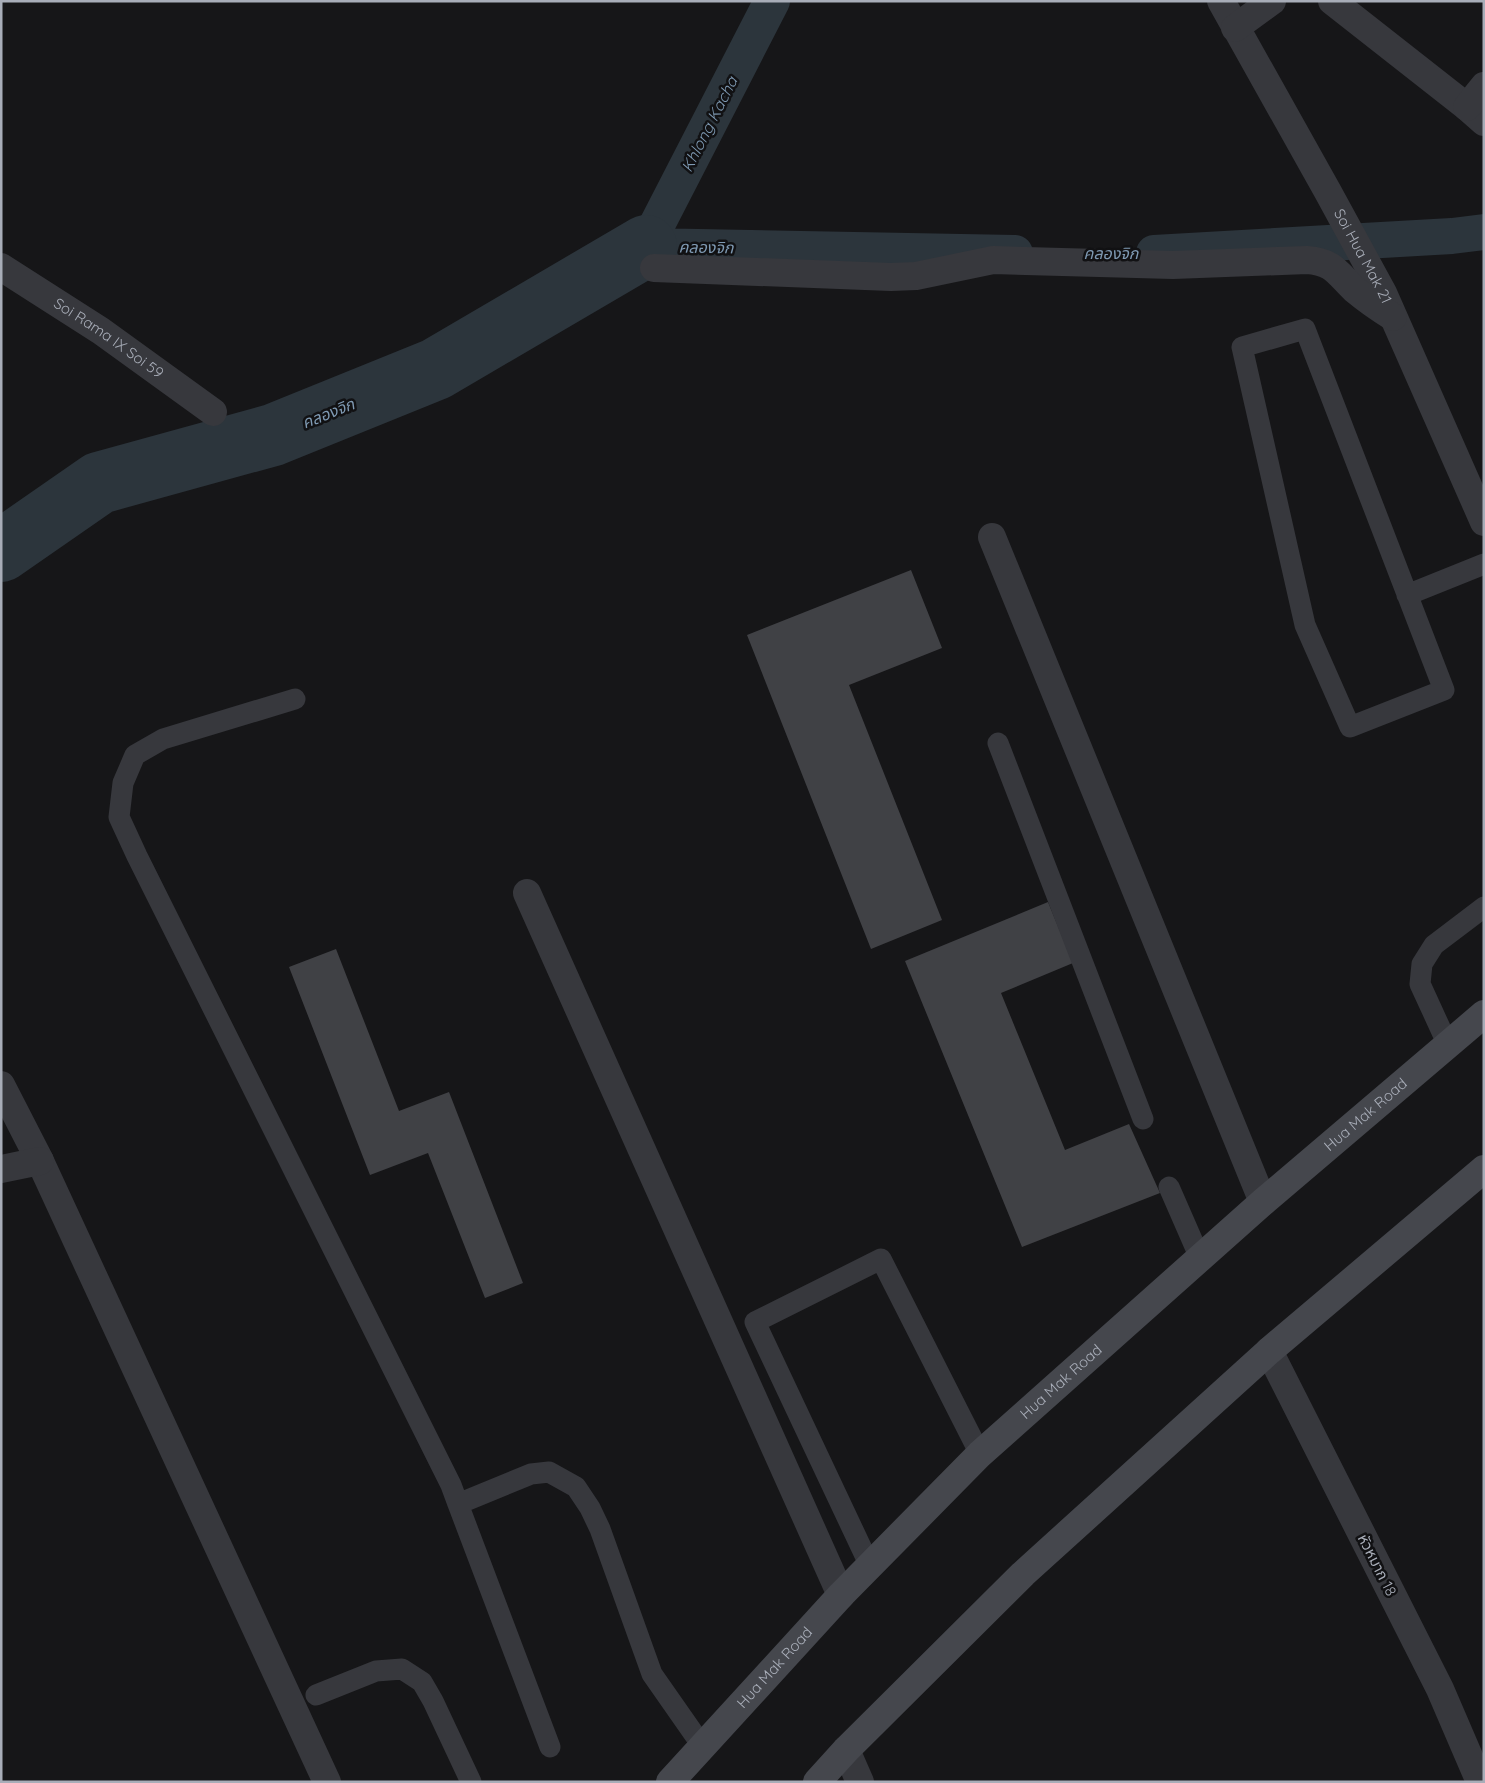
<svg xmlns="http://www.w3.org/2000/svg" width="1485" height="1783" font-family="Quicksand,'Noto Sans Thai',sans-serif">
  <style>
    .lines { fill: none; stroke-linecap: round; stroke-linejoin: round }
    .canal { stroke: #2c353c; stroke-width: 36 }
    .river { stroke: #2c353c; stroke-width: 62 }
    .building { fill: #404145 }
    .service { stroke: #37383d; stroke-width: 21 }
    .minor { stroke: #37383d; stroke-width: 28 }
    .secondary { stroke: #45474d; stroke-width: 28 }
    .labels { text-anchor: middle; stroke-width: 5; stroke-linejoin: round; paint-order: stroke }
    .street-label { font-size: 15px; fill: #a8adb8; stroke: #111113 }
    .water-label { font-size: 16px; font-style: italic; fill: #7f9ab3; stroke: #111113 }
  </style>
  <rect width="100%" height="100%" fill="#161618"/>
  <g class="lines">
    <path class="canal" d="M772,1L646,246L1015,253
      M1154,253L1452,236L1484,232"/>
    <path class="river" d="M1,551L99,483L273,435L436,369L646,246"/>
  </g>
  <path class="building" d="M911,570L942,648L849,685L942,920L871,949L747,635Z
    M1048,902L1073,963L1001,993L1065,1150L1129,1124L1160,1193L1022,1247L905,961Z
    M336,949L399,1111L449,1092L523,1283L485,1298L428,1153L370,1175L289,967Z"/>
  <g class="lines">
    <path class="service" d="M1305,329L1444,690L1350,727L1305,625L1242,347Z
      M1407,595L1484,564
      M295,699L163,739L135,755L123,783L119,817L137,856L451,1485L458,1504L531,1474L549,1472L576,1487L590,1508L600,1529L652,1674L703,1747
      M998,743L1143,1119
      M1448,1045L1420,984L1422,964L1434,945L1484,907
      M1169,1187L1200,1258
      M458,1504L550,1747
      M870,1566L755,1322L881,1259L980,1454
      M316,1695L376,1671L402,1669L422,1682L433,1701L471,1782"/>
    <g class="minor">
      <path id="s1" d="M1221,1L1328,192L1383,293L1484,522"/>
      <path d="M1332,1L1467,107L1484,122"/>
      <path d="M1235,28L1272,1"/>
      <path d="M1467,107L1484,86"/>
      <path id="s2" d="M1,267L101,331L213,412"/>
      <path d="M654,268L891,277L916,276L993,260L1173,265L1307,260C1334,262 1337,273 1355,290C1367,300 1380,309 1393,317"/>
      <path d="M992,537L1263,1202"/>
      <path d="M527,893L841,1595"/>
      <path d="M1,1085L40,1161L327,1782"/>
      <path d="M1,1169L40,1161"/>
      <path d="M1269,1351L1440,1689L1480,1782"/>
      <path d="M846,1750L860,1782"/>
    </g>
    <g class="secondary">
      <path id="s3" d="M670,1782L841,1595L980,1454L1263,1202L1484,1014"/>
      <path d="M817,1782L846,1750L1023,1574L1269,1351L1484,1169"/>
    </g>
  </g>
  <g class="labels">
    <g class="street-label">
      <text dy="5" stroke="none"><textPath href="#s1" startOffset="292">Soi Hua Mak 21</textPath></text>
      <text dy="5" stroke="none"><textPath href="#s2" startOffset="129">Soi Rama IX Soi 59</textPath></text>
      <text dy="5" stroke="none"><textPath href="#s3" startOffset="965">Hua Mak Road</textPath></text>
      <text dy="5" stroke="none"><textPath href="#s3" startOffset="560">Hua Mak Road</textPath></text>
      <text transform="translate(1377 1565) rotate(63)" y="5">หัวหมาก 18</text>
      <text dy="5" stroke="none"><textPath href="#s3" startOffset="155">Hua Mak Road</textPath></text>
    </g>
    <g class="water-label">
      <text transform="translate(709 124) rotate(-63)" y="6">Khlong Kacha</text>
      <text transform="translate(706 247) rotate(1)" y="6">คลองจิก</text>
      <text x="1111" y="259">คลองจิก</text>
      <text transform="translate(328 413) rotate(-22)" y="6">คลองจิก</text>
    </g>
  </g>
  <rect width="1485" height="1783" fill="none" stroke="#a8adb8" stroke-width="5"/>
</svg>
